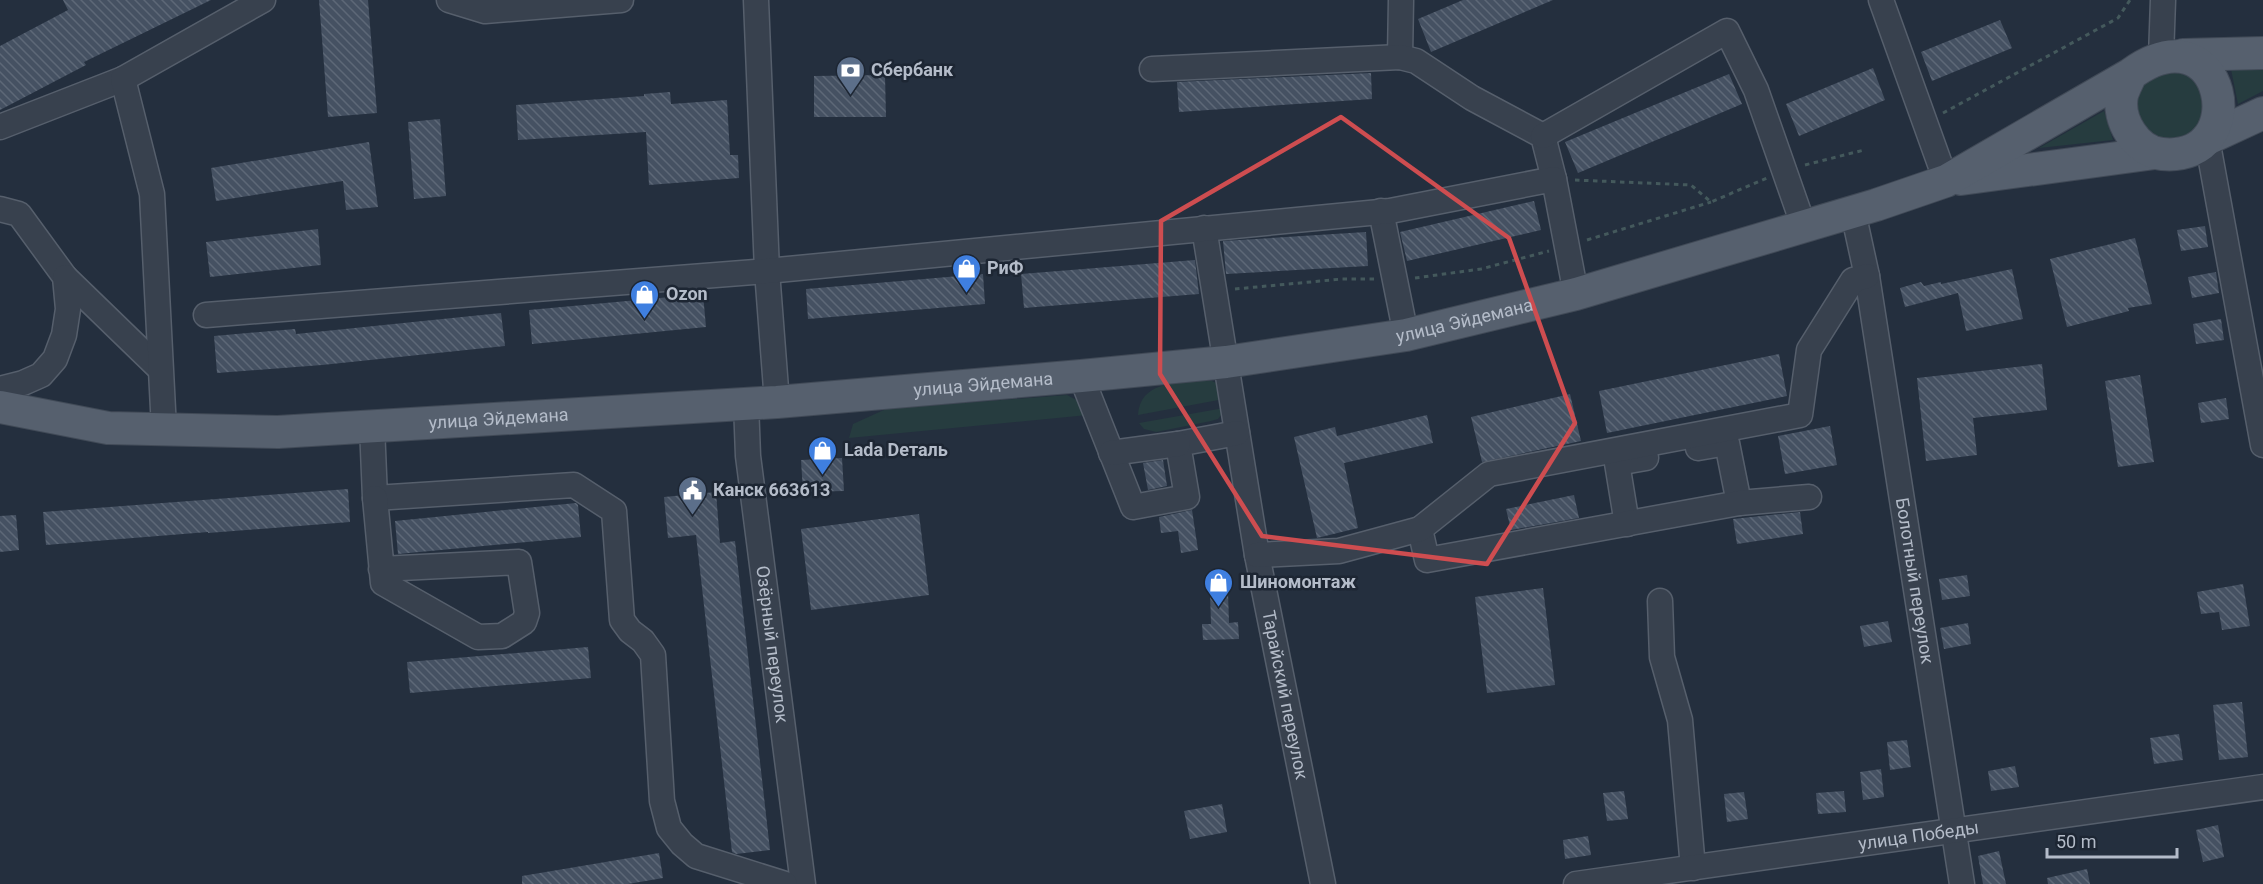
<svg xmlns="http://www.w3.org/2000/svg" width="2263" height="884" font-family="Roboto,sans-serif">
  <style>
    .grass { fill: #263c3f }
    .building { fill: url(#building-back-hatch) }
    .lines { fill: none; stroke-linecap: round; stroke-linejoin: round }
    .minor-casing { stroke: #565f6c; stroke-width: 27 }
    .major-casing { stroke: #414a57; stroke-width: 34 }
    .path { stroke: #44595c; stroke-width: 3; stroke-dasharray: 4.5 4.5; stroke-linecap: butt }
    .minor { stroke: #38414e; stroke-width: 24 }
    .major { stroke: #56606e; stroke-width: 32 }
    .marked { fill: none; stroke: #ce4d50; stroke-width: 4.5; stroke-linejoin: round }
    .labels { text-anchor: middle; stroke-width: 5; stroke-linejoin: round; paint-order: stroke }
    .poi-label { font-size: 18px; font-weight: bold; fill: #b4bcc9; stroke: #1d2633; text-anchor: start }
    .street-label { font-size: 18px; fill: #b4bcc9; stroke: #1d2633 }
  </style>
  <defs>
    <pattern id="building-back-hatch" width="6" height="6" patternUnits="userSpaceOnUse" patternTransform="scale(1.5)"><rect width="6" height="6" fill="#455162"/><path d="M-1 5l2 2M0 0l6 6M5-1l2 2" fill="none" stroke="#5d6877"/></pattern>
  </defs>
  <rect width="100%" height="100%" fill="#242f3e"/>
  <path class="grass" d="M2166,67L2200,81L2205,117L2190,136L2168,141L2146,133L2134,113L2136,89Z
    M2263,68V91L2238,104L2231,69Z
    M2104,111L2113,140L2039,148Z
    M1200,381H1212L1218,384L1224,399L1138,415C1140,382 1175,383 1200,381Z
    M1067,395L1084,404L1088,415L849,438L853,424L886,409Z
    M1224,408V411L1218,419L1211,421L1156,432L1144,429L1139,423Z"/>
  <path class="building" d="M63,0H211L84,62L86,65L0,110V46L68,10Z
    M319,0H368L377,113L328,117Z
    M1463,0H1553L1431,52L1418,19Z
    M2000,20L2012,48L1932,81L1921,52Z
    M1873,68L1885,100L1799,136L1786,104Z
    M1371,73L1372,99L1179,112L1177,82Z
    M1729,74L1742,104L1578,173L1565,142Z
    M885,75L886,117H814V76Z
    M670,92L671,104L727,100L730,155H738L739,178L649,185L646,132L518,140L516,105L644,96V94Z
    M440,119L446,196L414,199L408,122Z
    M369,142L378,207L346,210L343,181L216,201L211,168Z
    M1534,201L1541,230L1407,261L1400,232Z
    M2205,226L2208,247L2181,251L2177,230Z
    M318,229L321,265L210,277L206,242Z
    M1366,232L1368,266L1226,274L1223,241Z
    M2135,238L2152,304L2128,308L2129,311L2067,327L2050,259Z
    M1195,260L1199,294L1024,308L1021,274Z
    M2012,269L2023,319L1966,331L1958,293L1905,307L1900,288L1921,282L1924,286L1941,282V284Z
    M2216,272L2219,293L2192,298L2188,277Z
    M983,274L985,304L808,319L806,289Z
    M703,294L706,327L532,344L529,310Z
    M501,313L505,346L322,365L217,373L214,336L295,329L296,334Z
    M2221,319L2224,340L2196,344L2193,324Z
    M1779,354L1787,396L1607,433L1599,391Z
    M2042,364L2047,410L1973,418L1977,455L1926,461L1917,378Z
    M2140,375L2154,462L2118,467L2105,381Z
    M1570,394L1581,441L1482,462L1471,417Z
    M2226,398L2229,419L2201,423L2198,403Z
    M1427,415L1433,443L1344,463L1358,528L1317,538L1294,437L1335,427L1337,436Z
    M1830,426L1837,465L1785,474L1778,436Z
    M842,458L844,491L803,492L801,460Z
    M1163,460L1167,486L1148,490L1143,463Z
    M348,489L350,522L208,533V532L46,545L43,512Z
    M716,492L720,543L735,541L770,850L736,854L732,852L696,535L668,538L664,497Z
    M1574,495L1579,518L1511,530L1506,509Z
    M576,503L578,505L581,537L398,554L395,521Z
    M1192,510L1198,550L1181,553L1178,531L1161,533L1159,517Z
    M1800,512L1803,534L1737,544L1733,519Z
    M919,514L929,595L811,610L801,529Z
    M16,515L19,550L0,552V516Z
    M1967,575L1970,596L1942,600L1939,579Z
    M2243,584L2250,626L2222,630L2219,612L2201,614L2197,592Z
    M1543,588L1555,685L1487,693L1475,597Z
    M1228,592L1229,623L1238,622L1239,639L1203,640L1202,624H1211L1210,593Z
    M1888,621L1892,642L1864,647L1860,626Z
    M1968,623L1971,644L1944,649L1940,628Z
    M588,647L591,678L410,693L407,662Z
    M2242,702L2248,757L2219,760L2213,705Z
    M2179,734L2183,760L2154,764L2150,738Z
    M1907,740L1911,767L1890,770L1887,742Z
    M2015,766L2019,787L1991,791L1988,771Z
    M1881,769L1884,797L1863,800L1860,772Z
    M1624,791L1628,819L1607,821L1603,793Z
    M1844,791L1846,812L1818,814L1816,793Z
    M1744,792L1748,819L1727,822L1724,794Z
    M1222,804L1227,832L1190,839L1184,811Z
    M2218,825L2224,857L2203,862L2196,830Z
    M1588,836L1591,855L1565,859L1563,840Z
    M1999,851L2006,884H1983L1978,856Z
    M659,853L663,878L628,884H522V876Z
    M2087,869L2090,884H2048L2047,878Z"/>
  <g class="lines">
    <defs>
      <g id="minor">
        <path d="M449,0L485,11L621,0"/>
        <path d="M756,0L767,271L777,402"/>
        <path d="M1881,0L1946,181"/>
        <path d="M1400,57L1401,0"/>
        <path d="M2161,57L2163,0"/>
        <path d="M1152,69L1400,57L1416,61L1472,98L1543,136L1554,179"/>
        <path d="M0,127L123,79"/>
        <path d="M1543,136L1727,31L1756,90L1804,227"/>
        <path d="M2207,139L2263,445"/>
        <path d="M0,209L19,214L65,277L68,309L64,335L55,359L41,375L23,383L0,389"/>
        <path d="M1381,211L1406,335"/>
        <path id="s1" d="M1853,212L1867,276L1962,884"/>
        <path id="s2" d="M1204,228L1257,555L1323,884"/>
        <path d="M65,277L160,369"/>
        <path d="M206,315L767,271L1390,211L1554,179L1576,294"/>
        <path d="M1081,376L1133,507L1187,497L1178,444L1237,433"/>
        <path id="s3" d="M746,403L748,456L803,884"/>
        <path d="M372,426L375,498L574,485L614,511L622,620L630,631L643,641L653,655L662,801L669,828L682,844L696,856L785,884"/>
        <path d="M164,429L152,194L123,79L263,0"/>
        <path d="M1698,448L1727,443L1739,503"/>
        <path d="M1111,453L1178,444"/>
        <path d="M375,498L383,583L478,637L502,636L524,622L527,613L519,562L381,569"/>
        <path d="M1627,524L1617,463L1646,458"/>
        <path d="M1420,529L1427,560L1739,503L1809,497"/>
        <path d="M1257,555L1339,551L1420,529L1489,474L1800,415L1809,350L1853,280L1867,276"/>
        <path d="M1660,601L1662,657L1680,720L1693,868"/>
        <path id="s4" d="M1576,884L2263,787"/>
      </g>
      <g id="major">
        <path d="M2183,55L2263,53"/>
        <path d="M2207,139L2263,113"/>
        <path d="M1961,179L2155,153"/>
        <path id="s5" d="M0,407L108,428L278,432L777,402L1081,376L1226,362L1406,335L1576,294L1876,205L1946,181L2131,74C2225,5 2255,163 2162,154C2136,151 2117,120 2122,95C2124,88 2128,81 2131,74"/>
      </g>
    </defs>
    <use href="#minor" class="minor-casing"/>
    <use href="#major" class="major-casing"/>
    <path class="path" d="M1943,113L2118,18L2130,0
      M1805,165L1864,150
      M1575,180L1691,185L1711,202L1767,178
      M1587,240L1711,202
      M1415,278L1481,269L1549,251
      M1235,289L1342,279H1375"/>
    <use href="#minor" class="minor"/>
    <use href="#major" class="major"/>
  </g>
  <path class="marked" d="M1341,117L1509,238L1575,423L1487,564L1262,536L1160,374L1161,221Z"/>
  <defs>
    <symbol id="bank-pin" viewBox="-11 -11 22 30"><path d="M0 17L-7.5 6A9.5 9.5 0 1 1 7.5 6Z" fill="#5c6f8a" stroke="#1d2633"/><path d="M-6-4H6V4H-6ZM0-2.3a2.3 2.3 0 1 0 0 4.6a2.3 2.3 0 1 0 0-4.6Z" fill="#fff"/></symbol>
    <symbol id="shop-pin" viewBox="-11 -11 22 30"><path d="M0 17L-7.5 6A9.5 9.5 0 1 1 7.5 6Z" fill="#3f7fe0" stroke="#1d2633"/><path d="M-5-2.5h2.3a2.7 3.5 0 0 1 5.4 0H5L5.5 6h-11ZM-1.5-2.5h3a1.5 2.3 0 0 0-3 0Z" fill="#fff"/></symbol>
    <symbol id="civic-pin" viewBox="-11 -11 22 30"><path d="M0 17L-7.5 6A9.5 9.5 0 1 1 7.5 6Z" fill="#5c6f8a" stroke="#1d2633"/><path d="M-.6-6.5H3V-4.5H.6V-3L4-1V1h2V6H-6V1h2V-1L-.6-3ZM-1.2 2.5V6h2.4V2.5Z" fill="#fff"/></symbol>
  </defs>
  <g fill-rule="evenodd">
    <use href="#bank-pin" x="834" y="54" width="33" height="45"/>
    <use href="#shop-pin" x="950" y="252" width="33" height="45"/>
    <use href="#shop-pin" x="628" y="278" width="33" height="45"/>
    <use href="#shop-pin" x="806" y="434" width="33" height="45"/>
    <use href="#civic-pin" x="676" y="474" width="33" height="45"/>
    <use href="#shop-pin" x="1202" y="566" width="33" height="45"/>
  </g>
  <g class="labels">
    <g class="poi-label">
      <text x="871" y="76">Сбербанк</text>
      <text x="987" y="274">РиФ</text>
      <text x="666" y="300">Ozon</text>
      <text x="844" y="456">Lada Dеталь</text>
      <text x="713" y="496">Канск 663613</text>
      <text x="1240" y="588">Шиномонтаж</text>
    </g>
    <g class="street-label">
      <text dy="6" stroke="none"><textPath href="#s5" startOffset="1473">улица Эйдемана</textPath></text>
      <text dy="6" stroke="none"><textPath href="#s5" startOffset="987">улица Эйдемана</textPath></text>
      <text dy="6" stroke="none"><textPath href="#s5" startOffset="501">улица Эйдемана</textPath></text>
      <text dy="6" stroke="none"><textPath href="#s1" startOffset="374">Болотный переулок</textPath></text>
      <text dy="6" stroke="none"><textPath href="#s3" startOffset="243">Озёрный переулок</textPath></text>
      <text dy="6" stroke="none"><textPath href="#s2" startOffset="474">Тарайский переулок</textPath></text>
      <text dy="6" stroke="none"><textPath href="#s4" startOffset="346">улица Победы</textPath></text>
    </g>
  </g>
  <path d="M2047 848v9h130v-9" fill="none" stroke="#b4bcc9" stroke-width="3"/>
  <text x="2056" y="848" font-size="18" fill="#b4bcc9" stroke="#1d2633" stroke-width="4.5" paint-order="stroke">50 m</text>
</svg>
